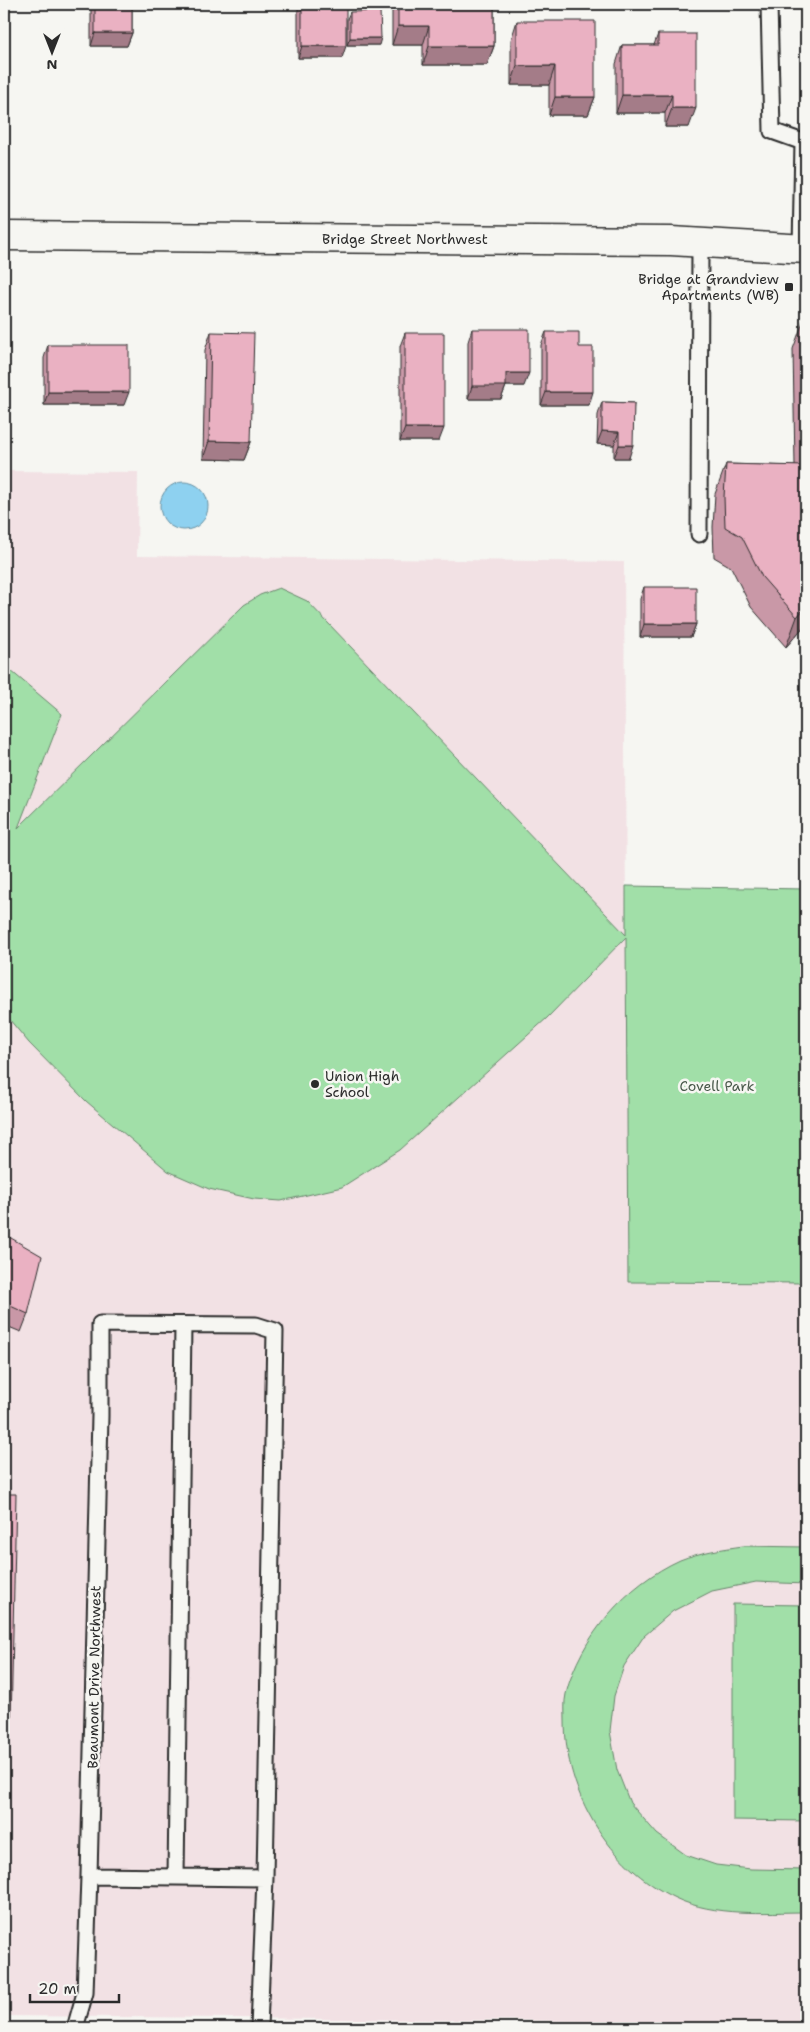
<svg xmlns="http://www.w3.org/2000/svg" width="810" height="2032" font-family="'Shantell Sans',sans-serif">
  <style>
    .built { fill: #f2e1e4 }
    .green { fill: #a1dfa8; stroke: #66856a }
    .water { fill: #8ed1f0; stroke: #668fa1 }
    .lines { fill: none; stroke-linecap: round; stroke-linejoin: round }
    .lane-casing { stroke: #2b2b2b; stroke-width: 19 }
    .secondary-casing { stroke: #2b2b2b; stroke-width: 31 }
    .lane { stroke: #f6f6f2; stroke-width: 15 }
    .secondary { stroke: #f6f6f2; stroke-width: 28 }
    .wall { fill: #c998a7; stroke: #2b2b2b }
    .shaded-wall { fill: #a47c88; stroke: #2b2b2b }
    .building { fill: #eab1c2; stroke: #2b2b2b }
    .poi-dot { fill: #2b2b2b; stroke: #f6f6f2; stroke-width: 2 }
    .labels { text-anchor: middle; stroke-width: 5; stroke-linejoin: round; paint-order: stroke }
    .street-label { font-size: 14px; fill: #2b2b2b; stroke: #f6f6f2 }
    .poi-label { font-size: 14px; fill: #2b2b2b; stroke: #f6f6f2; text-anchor: end }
    .park-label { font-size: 14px; fill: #48584a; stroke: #f6f6f2 }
  </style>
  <rect width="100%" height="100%" fill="#f6f6f2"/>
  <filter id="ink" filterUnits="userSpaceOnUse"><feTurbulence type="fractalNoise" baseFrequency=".02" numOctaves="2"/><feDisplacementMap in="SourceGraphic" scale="10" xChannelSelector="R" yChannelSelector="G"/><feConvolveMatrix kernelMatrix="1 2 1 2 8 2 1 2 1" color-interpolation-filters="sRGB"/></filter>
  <g filter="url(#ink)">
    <path class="built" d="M4,471L138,472L137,556L624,562L628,1282L806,1283V2023L4,2016Z"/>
    <path class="green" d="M279,588L307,601L626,935V886L806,889V1283L628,1282L626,937L547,1018L400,1150L342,1187L281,1201L254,1199L209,1189L168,1171L86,1101L29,1043L4,1013V665L62,714L18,828L244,605L260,595Z
      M743,1546L806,1547V1584L756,1582L712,1591L673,1611L644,1636L624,1666L614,1696L610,1731L617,1770L630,1803L657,1834L686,1855L716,1865L751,1869L806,1870V1912C764,1912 715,1917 675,1898C609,1867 565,1793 565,1721C565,1712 564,1702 566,1694C580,1637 627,1584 680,1560C700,1552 722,1549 743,1546Z
      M733,1604L806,1605V1821L733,1820Z"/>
    <path class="water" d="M160 506a24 24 0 1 1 48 0a24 24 0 1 1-48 0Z"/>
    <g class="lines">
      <defs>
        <path id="lane" d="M769,4L772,131L803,142
          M801,248L803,142L806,140
          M699,534L700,243
          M183,1325L176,1877L265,1878
          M89,1876L176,1877
          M75,2028L85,1993L89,1876L100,1416V1324L256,1325L275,1331L265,1878L259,2028"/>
        <path id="secondary" d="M4,236L671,241L806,249"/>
      </defs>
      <use href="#lane" class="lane-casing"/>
      <use href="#secondary" class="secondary-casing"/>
      <use href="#lane" class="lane"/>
      <use href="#secondary" class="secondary"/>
    </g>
    <path class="wall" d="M91,4H132V33L127,46H91Z
      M298,4H346L342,58H298Z
      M392,4H494V46L487,65H423V45H392Z
      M350,12L379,45H347V19Z
      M517,21L595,97L588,115H549V85H511V40Z
      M658,34L689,127H665V113H616V64L622,45H654Z
      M806,318V624L786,647L751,607L731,567L714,557L713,527L715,494L726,464L795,466L793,349L804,319Z
      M472,329L524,386H506L501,399H468V342Z
      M211,332L251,442L244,460L203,459L205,350Z
      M546,332L579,347L589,405H541V345Z
      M405,333L439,441H400V346Z
      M48,345L124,405H44V358Z
      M602,402L634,403L629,458H614V445L597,444L598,415Z
      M644,587L696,624L691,637H640V599Z
      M4,1234L28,1314L21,1332L4,1325Z"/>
    <path class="shaded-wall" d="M398,26H429L423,45H392Z
      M95,33H132L127,46H91Z
      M350,38H381L379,45H347Z
      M302,46H346L342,58H298Z
      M429,46H494L487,65H423Z
      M517,66H555L549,85H511Z
      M622,95H672L665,113H616Z
      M555,97H595L588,115H549Z
      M672,108H696L689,127H665Z
      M506,373H529L524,386H506L501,399H468L472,386Z
      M48,392H129L124,405H44Z
      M546,392H593L589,405H541Z
      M405,428H444L439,441H400Z
      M602,431L619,432L614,445L597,444Z
      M209,441L251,442L244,460L203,459Z
      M619,445H633L629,458H614Z
      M806,606V624L786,647L797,617Z
      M644,624H696L691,637H640Z
      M4,1723H11L4,1741Z"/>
    <path class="building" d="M95,4H132V33H95Z
      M302,4H346V46H302Z
      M398,4H494V46H429V26H398Z
      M380,11L381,38H350V12Z
      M517,21H595V97H555V66H517Z
      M658,34H696V108H672V95H622V45H658Z
      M806,318V462L804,319Z
      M472,329H529V373H506V386H472Z
      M211,332L254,333L251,442L209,441Z
      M546,332H579V347H593V392H546Z
      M405,333H444V428H405Z
      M48,345H129V392H48Z
      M602,402L634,403L633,445H619V432L602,431Z
      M726,464L806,466V606L797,617L762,577L742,537L725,527L724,497Z
      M644,587H696V624H644Z
      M4,1234L42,1256L28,1314L4,1303Z
      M4,1494H16L11,1723H4Z"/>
  </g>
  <g class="poi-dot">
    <rect x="784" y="282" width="10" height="10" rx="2.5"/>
    <circle cx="315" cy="1084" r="5"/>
  </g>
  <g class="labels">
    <g class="street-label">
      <text x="405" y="244">Bridge Street Northwest</text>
      <text transform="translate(94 1677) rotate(-89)" y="5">Beaumont Drive Northwest</text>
    </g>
    <g class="poi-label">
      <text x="779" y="284">Bridge at Grandview<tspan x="779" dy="16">Apartments (WB)</tspan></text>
      <text x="325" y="1081" text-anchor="start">Union High<tspan x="325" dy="16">School</tspan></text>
    </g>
    <g class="park-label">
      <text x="717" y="1091">Covell Park</text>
    </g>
  </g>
  <rect width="810" height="2032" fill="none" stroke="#f6f6f2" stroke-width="20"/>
  <rect x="10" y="10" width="790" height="2012" fill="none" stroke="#2b2b2b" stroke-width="2" filter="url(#ink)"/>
  <g transform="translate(52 52) rotate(180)" stroke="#f6f6f2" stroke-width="4" paint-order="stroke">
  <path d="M0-4L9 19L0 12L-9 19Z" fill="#2b2b2b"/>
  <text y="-8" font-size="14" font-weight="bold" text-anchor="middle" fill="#2b2b2b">N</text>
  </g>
  <path d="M30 1994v8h89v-8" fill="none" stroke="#2b2b2b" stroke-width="2.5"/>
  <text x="38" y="1994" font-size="15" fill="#2b2b2b" stroke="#f6f6f2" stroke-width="4" paint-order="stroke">20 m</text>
</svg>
